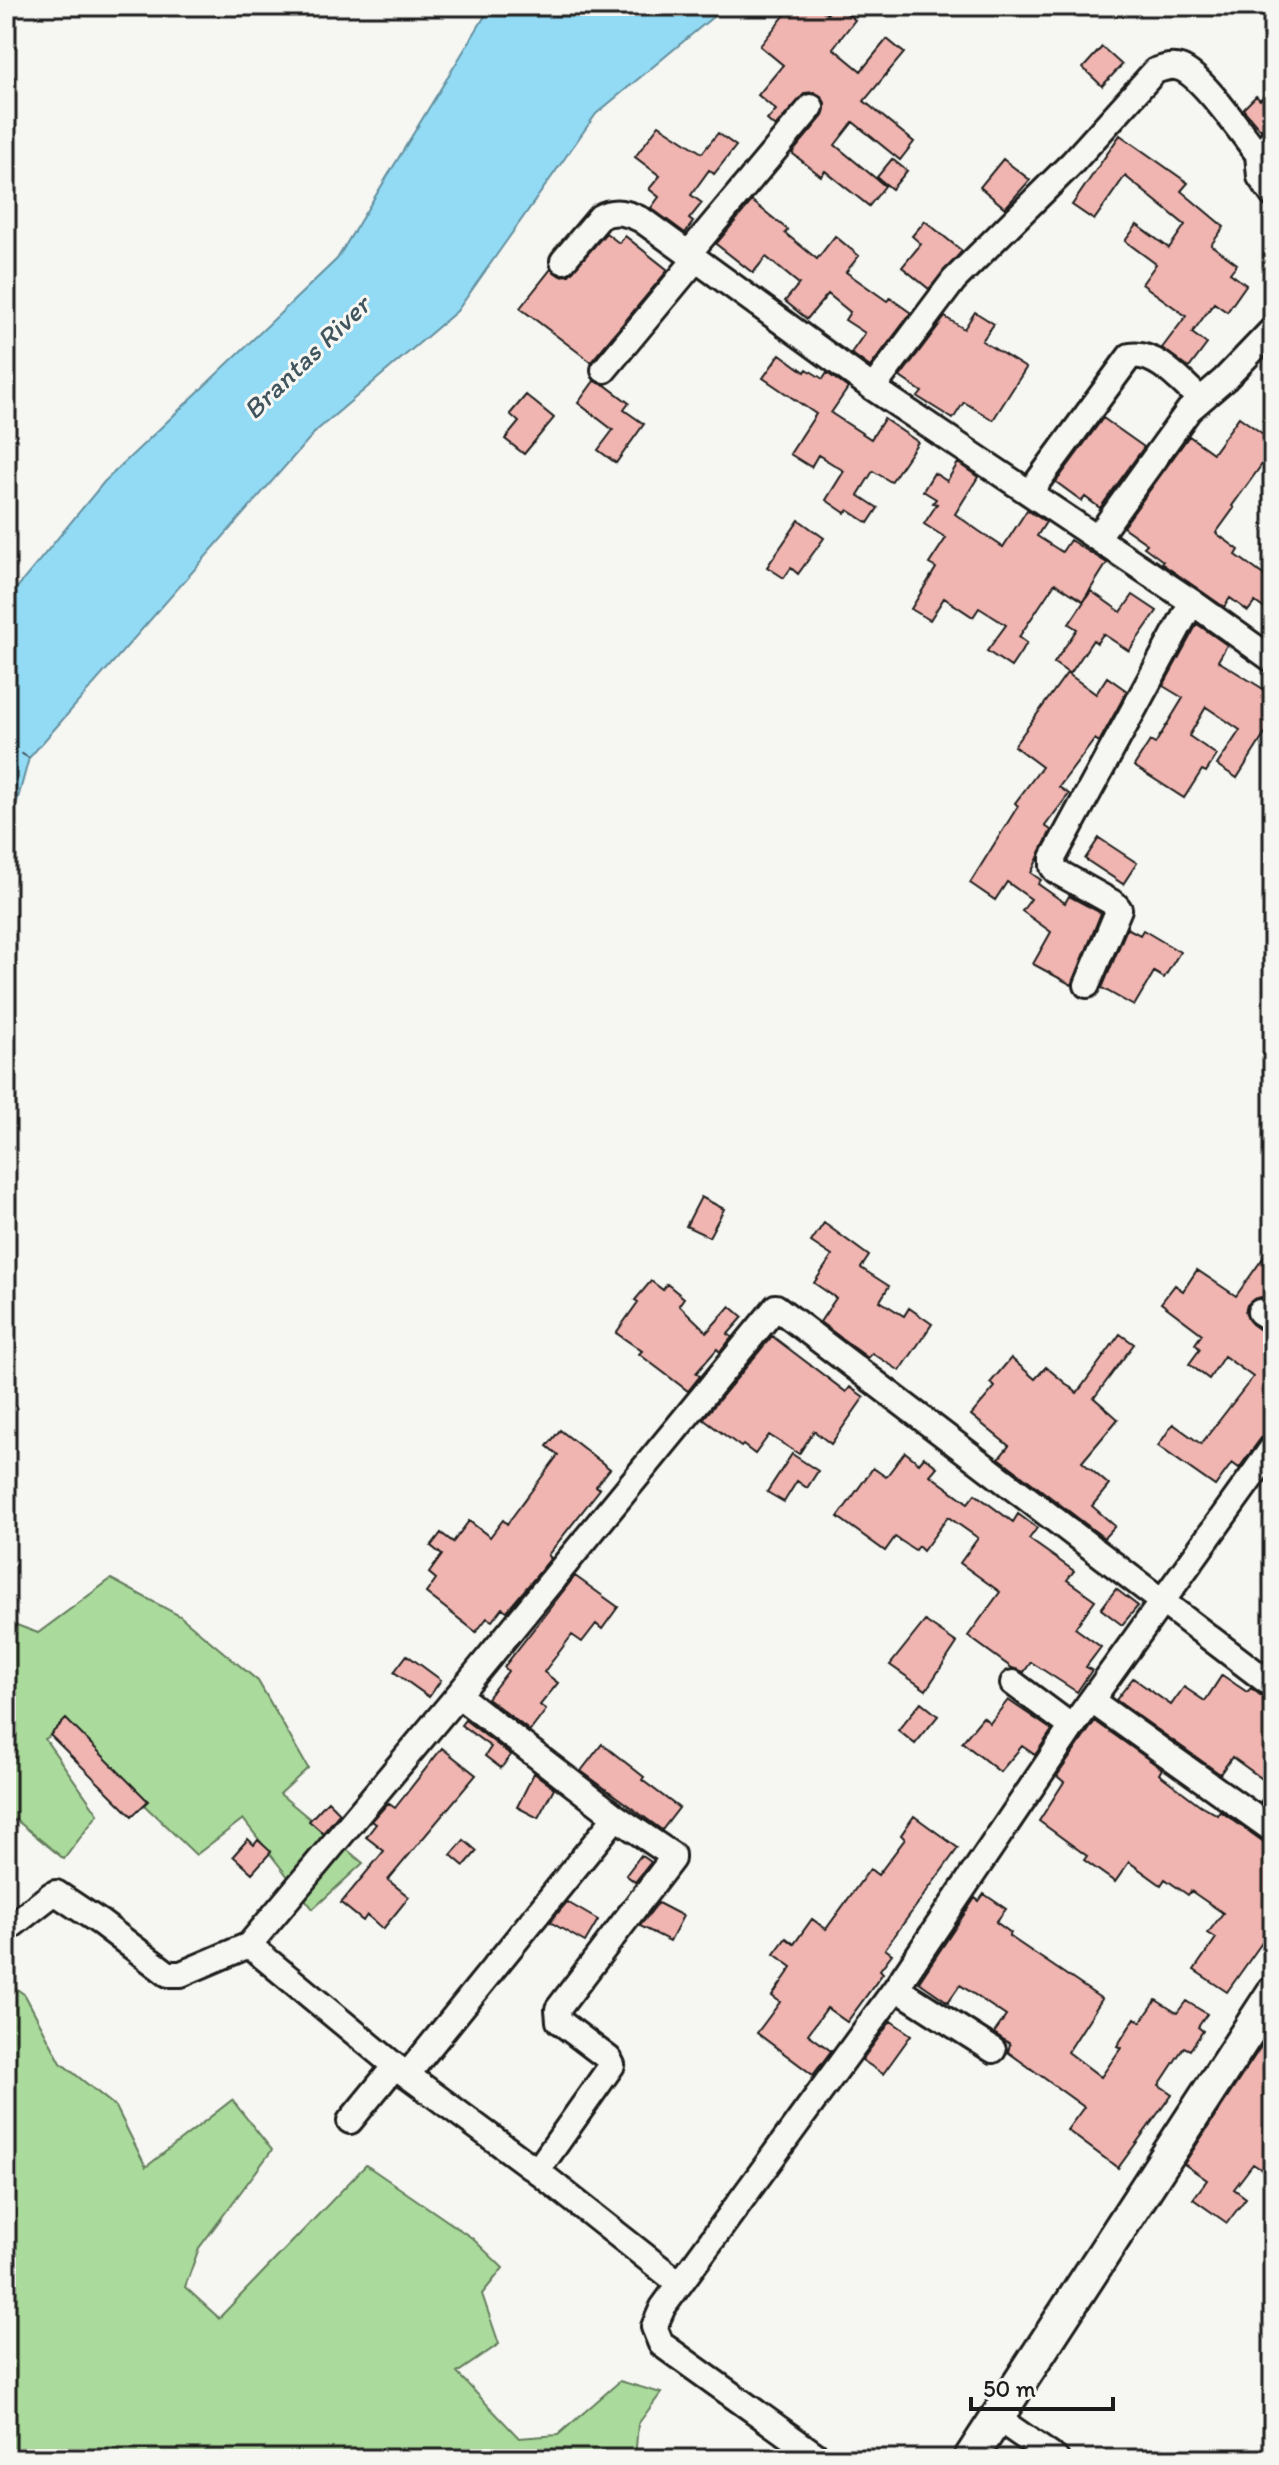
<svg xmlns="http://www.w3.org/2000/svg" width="1279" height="2465" font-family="Itim,sans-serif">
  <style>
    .green { fill: #aadb9c; stroke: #637c5c; stroke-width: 2 }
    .water { fill: #93dbf4; stroke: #638f9e; stroke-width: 2 }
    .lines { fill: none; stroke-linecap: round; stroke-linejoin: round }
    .ferry { stroke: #40555d; stroke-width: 2; stroke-dasharray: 10 8; stroke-linecap: butt }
    .building { fill: #f0b5b0; stroke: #1c1c1c; stroke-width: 2 }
    .minor-casing { stroke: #1c1c1c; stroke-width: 30 }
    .secondary-casing { stroke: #1c1c1c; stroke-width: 38 }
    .minor { stroke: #f6f6f2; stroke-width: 24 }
    .secondary { stroke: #f6f6f2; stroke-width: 32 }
    .labels { text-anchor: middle; stroke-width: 6; stroke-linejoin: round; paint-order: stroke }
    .water-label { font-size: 28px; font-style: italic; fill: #40555d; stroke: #f6f6f2 }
  </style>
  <rect width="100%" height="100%" fill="#f6f6f2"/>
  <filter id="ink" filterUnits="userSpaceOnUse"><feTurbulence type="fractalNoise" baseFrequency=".0125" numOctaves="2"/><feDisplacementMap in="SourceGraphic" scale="16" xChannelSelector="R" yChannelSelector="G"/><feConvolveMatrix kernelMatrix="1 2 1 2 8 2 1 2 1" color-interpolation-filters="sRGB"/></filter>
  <g filter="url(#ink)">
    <path class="green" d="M111,1579L180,1616L258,1681L308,1768L280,1794L363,1863L313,1909L243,1819L196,1855L64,1728L45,1739L98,1814L64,1859L15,1819L6,1829V1621L38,1633Z
      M6,1981L25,1995L61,2063L116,2107L146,2167L232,2100L272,2150L199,2248L185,2287L219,2318L366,2165L472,2238L503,2268L482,2294L499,2344L457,2373L519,2438L558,2435L620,2381L661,2393L638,2424L635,2459H6Z"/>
    <path class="water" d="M491,6H726L596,114L457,311L316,431L29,758L6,842V601L104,482L337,259Z"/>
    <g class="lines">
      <path class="ferry" d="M6,744L29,758"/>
    </g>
    <path class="building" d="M792,6H817L827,14L834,6H838L855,20L833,48L861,71L887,39L904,53L864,101L914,142L900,160L853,122L835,145L885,186L869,206L825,171L821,176L792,153L823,116L825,103L821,96L814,92L805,93L775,127L767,120L776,110L758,95L783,65L760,46Z
      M1102,47L1122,65L1102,86L1083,68Z
      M1273,86V119L1261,130L1243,109L1256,96L1260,100Z
      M659,125L702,153L718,133L736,146L714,174L709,170L691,195L702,203L689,219L693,222L685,233L651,208L659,197L649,189L660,176L635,157Z
      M1120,135L1188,183L1181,191L1224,227L1211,245L1237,264L1230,273L1246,285L1227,312L1214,303L1192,333L1207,344L1189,368L1162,348L1186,316L1142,284L1156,264L1125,241L1137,225L1169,248L1185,225L1125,176L1094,220L1072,205Z
      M892,159L907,171L892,189L877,177Z
      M1003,159L1030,180L1005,208L980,187Z
      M752,201L788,230L785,233L817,259L835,236L859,256L846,272L887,301L890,298L911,313L870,367L851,353L865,333L845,320L850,312L828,294L807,319L785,301L799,284L766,257L753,273L716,244Z
      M925,221L962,251L929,289L902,267L921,244L912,236Z
      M606,233L619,243L625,236L668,270L591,362L520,308L551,269L560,276L569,275Z
      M975,312L994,324L982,341L1026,368L993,420L964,402L953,419L918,397L922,392L900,377L945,317L964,329Z
      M780,354L805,372L807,369L823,379L827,373L848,388L831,413L871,439L884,419L918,442L891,482L873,471L858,495L878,508L868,523L848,510L845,513L826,500L844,471L818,455L811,467L790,454L816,414L763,378Z
      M594,381L605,385L629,403L624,410L644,424L616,463L598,450L613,430L578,403Z
      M526,395L554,418L524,454L505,439L519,422L510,414Z
      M1239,417L1263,434L1273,421V449L1232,506L1234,508L1216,533L1239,550L1236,555L1273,582V615L1255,602L1248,611L1230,598L1224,607L1161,563L1163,561L1144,547L1147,544L1123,527L1189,436L1213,453Z
      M1103,418L1144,447L1100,508L1085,497L1082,501L1056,482Z
      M958,463L978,477L955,514L979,531L1003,547L1027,510L1046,522L1037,536L1062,552L1070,540L1107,563L1083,601L1055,583L1019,637L1027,643L1011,667L987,651L1006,625L979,608L973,617L944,598L930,620L911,609L936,568L929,564L946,538L924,524L937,504L933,503L936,499L923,491L934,473L947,481Z
      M799,520L824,538L798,574L791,568L784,578L767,567Z
      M1091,591L1121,612L1133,595L1157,611L1129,651L1103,634L1097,643L1093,640L1070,674L1054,663L1077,629L1069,624Z
      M1197,624L1227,645L1218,661L1273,695V721L1237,778L1217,765L1240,730L1206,707L1189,736L1217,755L1206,772L1202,770L1184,798L1134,766L1150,741L1155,744L1183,698L1163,686Z
      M1067,673L1096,694L1107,677L1127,691L1099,742L1095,739L1059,787L1069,794L1045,826L1051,830L1031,873L1041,880L1038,884L1065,903L1069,896L1101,913L1072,985L1033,964L1051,932L1022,911L1031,899L1007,882L995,900L970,883L1018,806L1015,803L1042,767L1014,746Z
      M1099,838L1137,863L1123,884L1085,859Z
      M1127,928L1140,935L1143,930L1180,952L1164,978L1154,972L1134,1006L1102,988Z
      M701,1197L724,1209L709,1237L686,1226Z
      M824,1223L869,1256L861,1268L889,1286L880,1301L904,1316L909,1308L932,1324L900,1371L872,1353L868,1358L820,1322L836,1298L814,1283L832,1256L811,1242Z
      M1273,1244V1299L1271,1301L1261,1297L1254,1299L1247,1305L1245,1312L1252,1324L1273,1339V1432L1261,1438L1239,1468L1232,1463L1215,1486L1158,1446L1173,1424L1201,1444L1253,1377L1224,1356L1209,1379L1189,1364L1200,1349L1195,1344L1202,1334L1161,1303L1175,1285L1183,1291L1197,1270L1236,1296Z
      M651,1281L663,1290L667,1284L684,1298L679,1305L707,1332L730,1306L743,1317L728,1334L732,1337L720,1352L717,1349L696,1373L700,1376L688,1391L639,1354L642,1351L616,1333L638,1302L635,1300Z
      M1120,1334L1134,1344L1094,1398L1118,1419L1082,1462L1109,1485L1092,1506L1115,1526L1104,1538L999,1458L1009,1446L971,1415L995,1387L990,1383L1011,1358L1035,1379L1046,1367L1077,1393Z
      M772,1336L846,1392L850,1387L864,1397L831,1444L814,1431L799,1454L769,1435L755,1454L743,1445L741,1447L703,1419Z
      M560,1430L610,1469L596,1486L600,1489L548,1555L551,1558L538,1574L507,1611L502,1608L492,1621L487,1618L476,1632L426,1593L436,1579L429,1573L442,1555L431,1546L441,1533L453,1542L469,1521L490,1537L503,1520L507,1524L558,1455L547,1446Z
      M905,1452L919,1463L924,1457L937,1467L930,1475L968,1503L975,1494L1013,1522L1018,1514L1037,1528L1029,1539L1074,1571L1067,1580L1095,1600L1075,1628L1101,1647L1086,1667L1092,1670L1077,1692L1031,1662L1024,1672L1012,1668L968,1636L1000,1592L960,1563L978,1538L948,1517L923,1551L918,1546L915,1550L895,1537L885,1551L838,1517L873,1468L886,1477Z
      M792,1454L818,1471L807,1488L797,1481L784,1502L767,1492Z
      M575,1576L618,1607L602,1629L596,1624L582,1642L572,1635L544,1672L558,1683L540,1705L546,1710L530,1731L487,1698L508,1671L504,1667Z
      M1116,1589L1138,1606L1122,1625L1101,1609Z
      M925,1621L957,1643L926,1690L890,1665Z
      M407,1655L441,1680L429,1697L394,1672Z
      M1222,1675L1247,1692L1251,1688L1273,1705V1812L1260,1802L1272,1786L1232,1757L1220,1774L1116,1700L1133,1678L1171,1705L1184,1687L1205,1701Z
      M1008,1700L1052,1730L1035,1755L1022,1746L1000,1772L962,1742L983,1717L990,1723Z
      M921,1702L938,1716L915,1744L898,1730Z
      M66,1719L148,1801L132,1816L50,1735Z
      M465,1720L511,1755L501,1768L485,1756L491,1747L461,1725Z
      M1095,1721L1162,1769L1159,1774L1200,1805L1218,1815L1220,1811L1264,1842L1273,1845V1927L1227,1992L1194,1970L1216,1938L1208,1933L1223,1913L1191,1891L1188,1895L1165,1879L1161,1885L1129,1862L1115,1882L1084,1860L1087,1856L1039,1821L1064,1782L1057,1776Z
      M602,1744L644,1777L642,1780L679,1808L662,1830L581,1771Z
      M442,1748L476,1775L388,1880L409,1897L383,1929L367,1915L363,1921L341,1903L384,1851L366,1837L376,1824L372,1821L388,1803L395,1808Z
      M534,1773L554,1788L538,1818L517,1807Z
      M328,1801L340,1813L323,1833L309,1821Z
      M914,1816L958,1848L885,1949L892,1954L880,1970L883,1973L847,2022L827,2008L808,2034L831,2051L813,2075L757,2033L780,2002L772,1996L792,1967L774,1954L786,1938L794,1944L812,1919L826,1929L870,1869L878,1875L905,1839L901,1835Z
      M248,1839L254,1845L258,1840L271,1852L252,1873L233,1856Z
      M464,1840L477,1851L464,1866L451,1855Z
      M641,1855L651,1862L635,1882L626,1875Z
      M984,1894L1006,1909L996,1922L1011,1933L1009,1936L1102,1999L1068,2052L1101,2077L1121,2048L1117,2046L1135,2018L1141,2022L1156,2000L1177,2013L1186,2001L1207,2014L1198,2027L1203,2031L1190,2050L1184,2047L1159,2085L1172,2094L1118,2168L1067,2130L1084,2107L1008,2052L1010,2044L994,2033L1006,2016L960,1985L948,2002L919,1982L975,1898L979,1901Z
      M567,1902L598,1920L585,1942L550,1922Z
      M658,1903L683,1916L670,1941L640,1926Z
      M891,2021L911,2035L883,2074L862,2060Z
      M1273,2028V2177L1253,2164L1234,2189L1246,2198L1227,2223L1193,2199L1207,2180L1184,2164Z"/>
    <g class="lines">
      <defs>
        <path id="minor" d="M1273,139L1258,154L1260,177L1273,195
          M689,253L811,107
          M563,261L600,217C614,209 628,213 642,220L873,388L1192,602L1273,660
          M604,370L696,259
          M873,388L954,280L1072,163L1155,71C1164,68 1171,65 1180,68C1202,75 1242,134 1258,154
          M1030,492L1130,356C1156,351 1182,383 1200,399
          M1097,538L1189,410L1225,379L1273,329
          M1087,985L1119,909L1115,904L1056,871L1053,867V858L1192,602
          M1260,1312L1273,1320
          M1013,1683L1072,1727
          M1092,1701L1273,1830
          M6,1930L51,1895L56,1893L101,1923L168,1974H181L249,1945L458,1695L776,1307L1273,1686
          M249,1945L395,2066L537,2171L680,2284
          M896,1988L993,2050
          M407,2075L616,1817L458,1695
          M350,2121L395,2066
          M537,2171L612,2065L609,2059L559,2021L558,2009L672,1859V1855L616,1817
          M997,2418L1056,2459
          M821,2459L661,2344L654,2327L663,2307L896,1988L1072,1727L1273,1447"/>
        <path id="secondary" d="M970,2459L1273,1993"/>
      </defs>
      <use href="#minor" class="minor-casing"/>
      <use href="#secondary" class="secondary-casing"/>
      <use href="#minor" class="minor"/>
      <use href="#secondary" class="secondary"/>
    </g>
  </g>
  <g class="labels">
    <g class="water-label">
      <text transform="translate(306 357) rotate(-44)" y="10">Brantas River</text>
    </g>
  </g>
  <rect width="1279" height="2465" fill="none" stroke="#f6f6f2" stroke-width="32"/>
  <rect x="16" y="16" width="1247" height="2433" fill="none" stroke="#1c1c1c" stroke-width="3" filter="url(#ink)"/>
  <path d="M971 2397v12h142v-12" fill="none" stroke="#1c1c1c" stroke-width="4"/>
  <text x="983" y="2397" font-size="24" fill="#1c1c1c" stroke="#f6f6f2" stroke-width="6" paint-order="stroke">50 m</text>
</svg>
